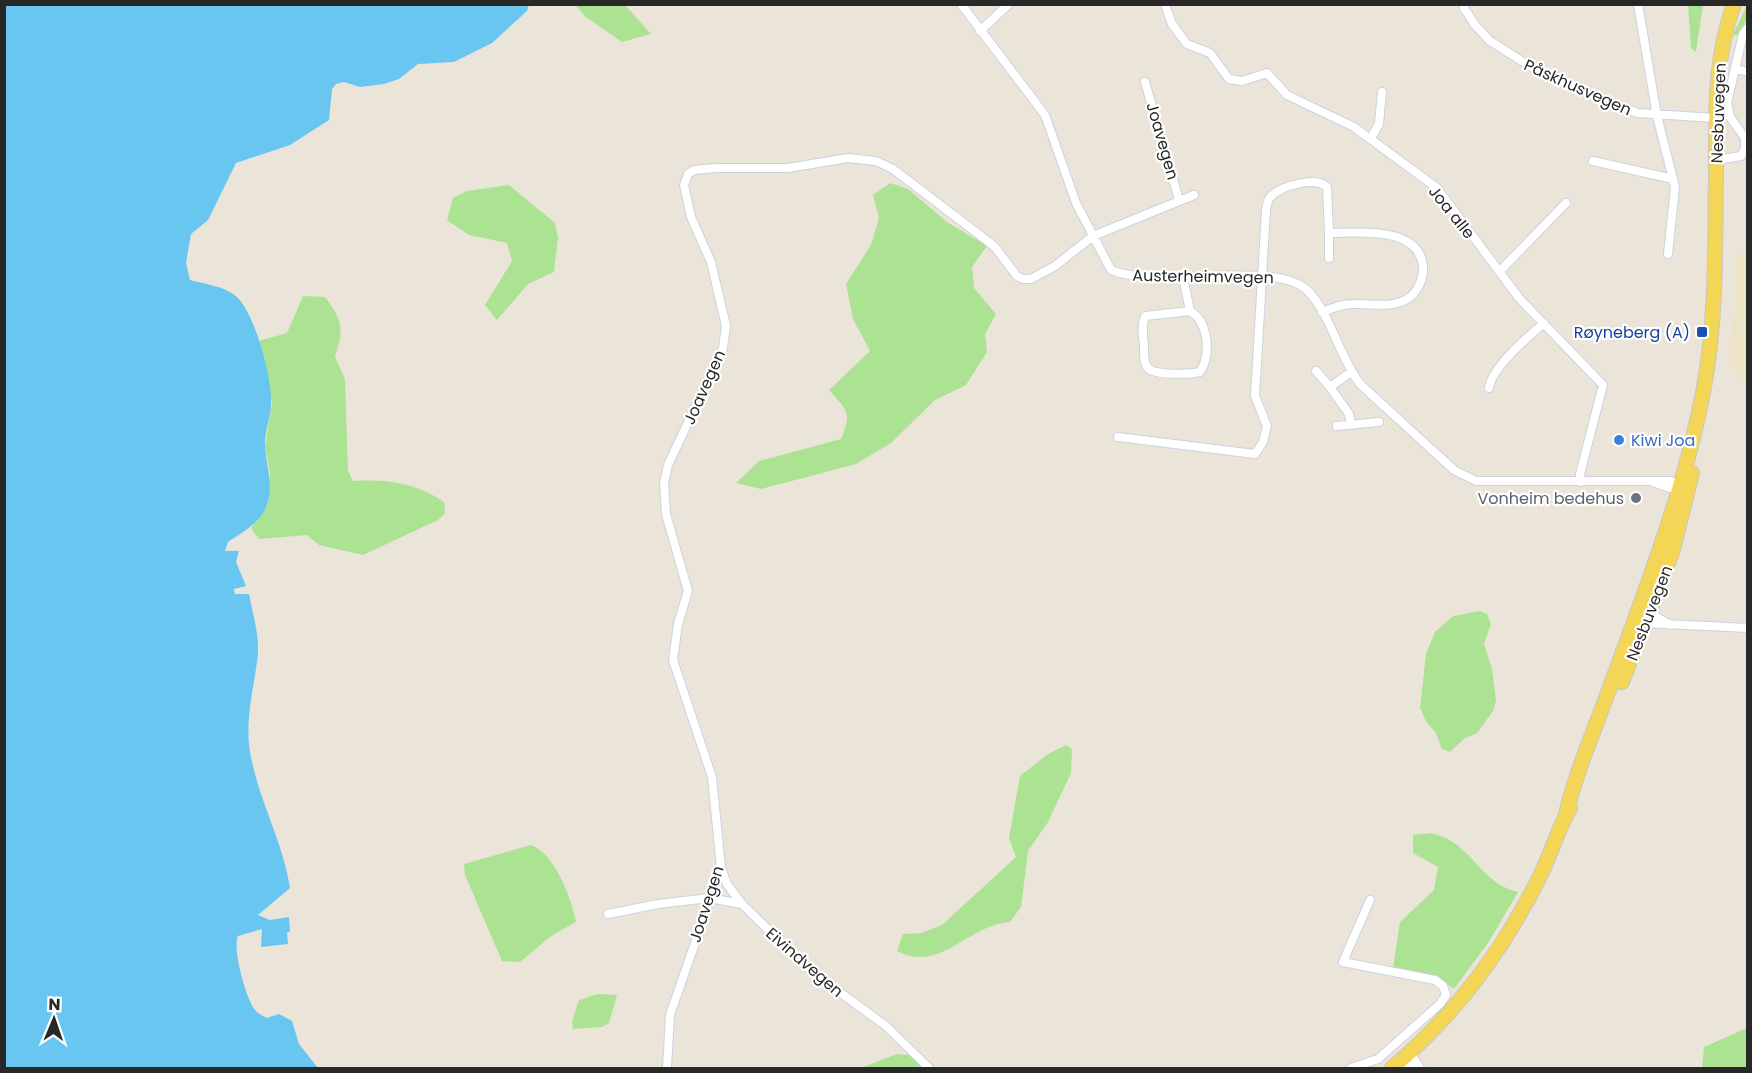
<svg xmlns="http://www.w3.org/2000/svg" width="1752" height="1073" font-family="Poppins,sans-serif">
  <style>
    .education { fill: #ede3c7 }
    .green { fill: #abe393 }
    .water { fill: #68c6f1 }
    .lines { fill: none; stroke-linecap: round; stroke-linejoin: round }
    .street-casing { stroke: #ced1e2; stroke-width: 10 }
    .primary-casing { stroke: #c7c7c7; stroke-width: 16 }
    .street { stroke: #fff; stroke-width: 8 }
    .primary { stroke: #f3d655; stroke-width: 14 }
    .transit-dot { fill: #1a4fb4; stroke: #fff; stroke-width: 2 }
    .shop-dot { fill: #3f7fe0; stroke: #fff; stroke-width: 2 }
    .worship-dot { fill: #6b7280; stroke: #fff; stroke-width: 2 }
    .labels { text-anchor: middle; stroke-width: 4.5; stroke-linejoin: round; paint-order: stroke }
    .street-label { font-size: 16px; fill: #282828; stroke: #fff }
    .transit-label { font-size: 16px; fill: #164399; stroke: #fff; text-anchor: end }
    .shop-label { font-size: 16px; fill: #366cbe; stroke: #fff; text-anchor: start }
    .worship-label { font-size: 16px; fill: #5b616d; stroke: #fff; text-anchor: end }
  </style>
  <rect width="100%" height="100%" fill="#ebe4d9"/>
  <path class="education" d="M1747,250V388L1727,357L1735,310L1736,258Z"/>
  <path class="green" d="M575,5H625L651,34L622,42L586,17Z
    M1688,5H1703L1696,52L1691,48Z
    M1747,5V18L1739,35H1733Z
    M890,183L908,189L947,222L987,246L972,267L974,288L996,314L985,334L987,352L966,385L935,400L891,443L856,464L761,489L736,483L759,461L841,439C852,412 848,412 829,390L870,351L853,319L846,284L871,245L879,218L873,195Z
    M509,185L555,223L558,238L554,272L528,284L497,320L485,305L512,261L507,243L469,235L447,220L453,198L467,191Z
    M303,296L325,297C343,321 344,328 335,357L345,379L348,471L353,481C386,479 417,483 444,502L445,513L438,520L363,555L319,545L307,535L259,539L251,528L268,504L270,473L265,446L272,403L259,341L287,333Z
    M1480,611L1487,614L1491,624L1484,644L1492,669L1496,701L1493,711L1477,733L1465,738L1450,752L1442,749L1435,731L1427,723L1420,708L1426,654L1435,632L1453,616Z
    M1066,745L1072,749L1071,773L1048,822L1028,851L1021,907L1010,922C967,925 940,974 897,951L903,934L921,933L942,925L1016,857L1009,838L1020,776L1048,754Z
    M1431,833C1466,841 1473,867 1500,885C1505,888 1512,890 1518,892L1488,943L1454,989L1431,974L1393,968L1400,922L1434,890L1438,867L1413,853V835Z
    M531,845C555,854 571,897 576,922L551,936L520,962L502,961L465,875L464,864Z
    M597,994L617,995L609,1023L602,1027L573,1029L572,1021L579,1000Z
    M1747,1028V1068H1702L1704,1047Z
    M897,1054L911,1055L922,1068H861Z"/>
  <path class="water" d="M5,4L529,5L527,11L492,43L454,62L418,64L399,79L384,84L360,87L344,82L336,84L332,89L329,120L290,145L236,163L208,220L191,234L186,263L190,280C204,284 225,286 237,297C255,314 273,380 271,405C271,418 264,432 265,446C266,465 274,485 267,505C260,523 243,532 228,542L225,551H239L236,562L246,586L234,589L235,594H249C253,615 261,640 257,662C253,691 245,722 250,752C258,799 283,841 290,888L258,915L270,920L289,917L290,932H287L288,944L261,947L262,929L238,936C232,948 246,999 255,1010C257,1013 263,1016 267,1018L279,1014L292,1021L299,1044L318,1068H5Z"/>
  <g class="lines">
    <defs>
      <path id="street" d="M961,4L1045,115L1076,203L1111,270C1159,290 1278,258 1309,292C1331,316 1339,356 1360,384L1454,470L1476,481H1671L1684,487
        M1165,4L1172,24L1187,44L1210,53L1229,79L1242,81L1267,73L1287,95L1354,127L1437,188L1519,298L1603,385L1580,474L1581,482
        M1638,4L1657,116L1675,187L1668,254
        M1464,8L1475,25L1490,41L1533,68L1637,113L1715,118
        M980,31L1009,4
        M1737,69L1748,72
        M1145,82L1179,200
        M1371,138L1379,124L1382,92
        M1716,160L1741,156L1745,149V138L1730,117L1727,103L1743,34L1748,28
        M1593,161L1673,179
        M1329,258V233
        M1499,272L1566,203
        M1183,277L1190,311
        M1190,311C1209,322 1211,355 1200,372C1190,374 1155,376 1148,368C1143,363 1144,351 1144,345C1143,335 1141,325 1145,316Z
        M1316,371L1330,387
        M1489,388C1492,367 1528,337 1544,323
        M1351,424L1349,414L1330,387L1351,372
        M1337,426L1379,422
        M1118,437L1255,454L1263,442L1267,426L1255,396L1266,210C1267,205 1267,200 1271,196C1282,186 1315,176 1327,187L1329,233C1359,233 1425,225 1423,272C1422,282 1416,294 1407,299C1390,309 1371,303 1353,304C1342,304 1332,308 1322,312
        M1655,483L1682,492
        M1647,612L1671,625
        M1643,620L1645,623L1748,628
        M721,868L727,884L742,904L789,950L815,974L886,1026L929,1068
        M608,914L658,904L709,898L742,904
        M1410,1052L1420,1068
        M1403,1060L1412,1068
        M667,1068L670,1015L721,868L712,777L673,660L678,624L688,591L666,514L664,483L668,465L723,348L726,326L711,262L691,217L684,185L688,174L694,170L716,168H788L848,158L876,161L893,169L994,246L1017,276L1023,279H1031L1055,266L1093,236L1194,195
        M1351,1068L1378,1059L1440,1004L1446,995L1443,986L1435,980L1343,962L1370,900"/>
      <path id="primary" d="M1622,682L1672,553L1692,473
        M1566,814C1576,772 1594,731 1609,690C1645,591 1685,491 1704,387C1717,316 1715,242 1716,170C1716,113 1714,59 1734,4
        M1392,1068C1455,1015 1504,949 1540,876C1551,854 1558,829 1570,808"/>
    </defs>
    <use href="#street" class="street-casing"/>
    <use href="#primary" class="primary-casing"/>
    <use href="#street" class="street"/>
    <use href="#primary" class="primary"/>
  </g>
  <rect class="transit-dot" x="1696" y="326" width="12" height="12" rx="3"/>
  <circle class="shop-dot" cx="1619" cy="440" r="6"/>
  <circle class="worship-dot" cx="1636" cy="498" r="6"/>
  <g class="labels">
    <g class="street-label">
      <text transform="translate(1578 87) rotate(24)" y="6">Påskhusvegen</text>
      <text transform="translate(1718 113) rotate(-88)" y="6">Nesbuvegen</text>
      <text transform="translate(1163 141) rotate(74)" y="6">Joavegen</text>
      <text transform="translate(1452 212) rotate(51)" y="6">Joa alle</text>
      <text transform="translate(1203 276) rotate(1)" y="6">Austerheimvegen</text>
      <text transform="translate(704 387) rotate(-66)" y="6">Joavegen</text>
      <text transform="translate(1649 613) rotate(-69)" y="6">Nesbuvegen</text>
      <text transform="translate(706 904) rotate(-72)" y="6">Joavegen</text>
      <text transform="translate(805 962) rotate(41)" y="6">Eivindvegen</text>
    </g>
    <g class="transit-label">
      <text x="1690" y="338">Røyneberg (A)</text>
    </g>
    <g class="shop-label">
      <text x="1631" y="446">Kiwi Joa</text>
    </g>
    <g class="worship-label">
      <text x="1624" y="504">Vonheim bedehus</text>
    </g>
  </g>
  <rect width="1752" height="1073" fill="none" stroke="#282828" stroke-width="12"/>
  <g transform="translate(54 1019) rotate(2)" stroke="#ffffff" stroke-width="4.5" paint-order="stroke">
  <path d="M0-4.5L10 22L0 15L-10 22Z" fill="#282828"/>
  <text y="-9" font-size="16" font-weight="bold" text-anchor="middle" fill="#282828">N</text>
  </g>
</svg>
